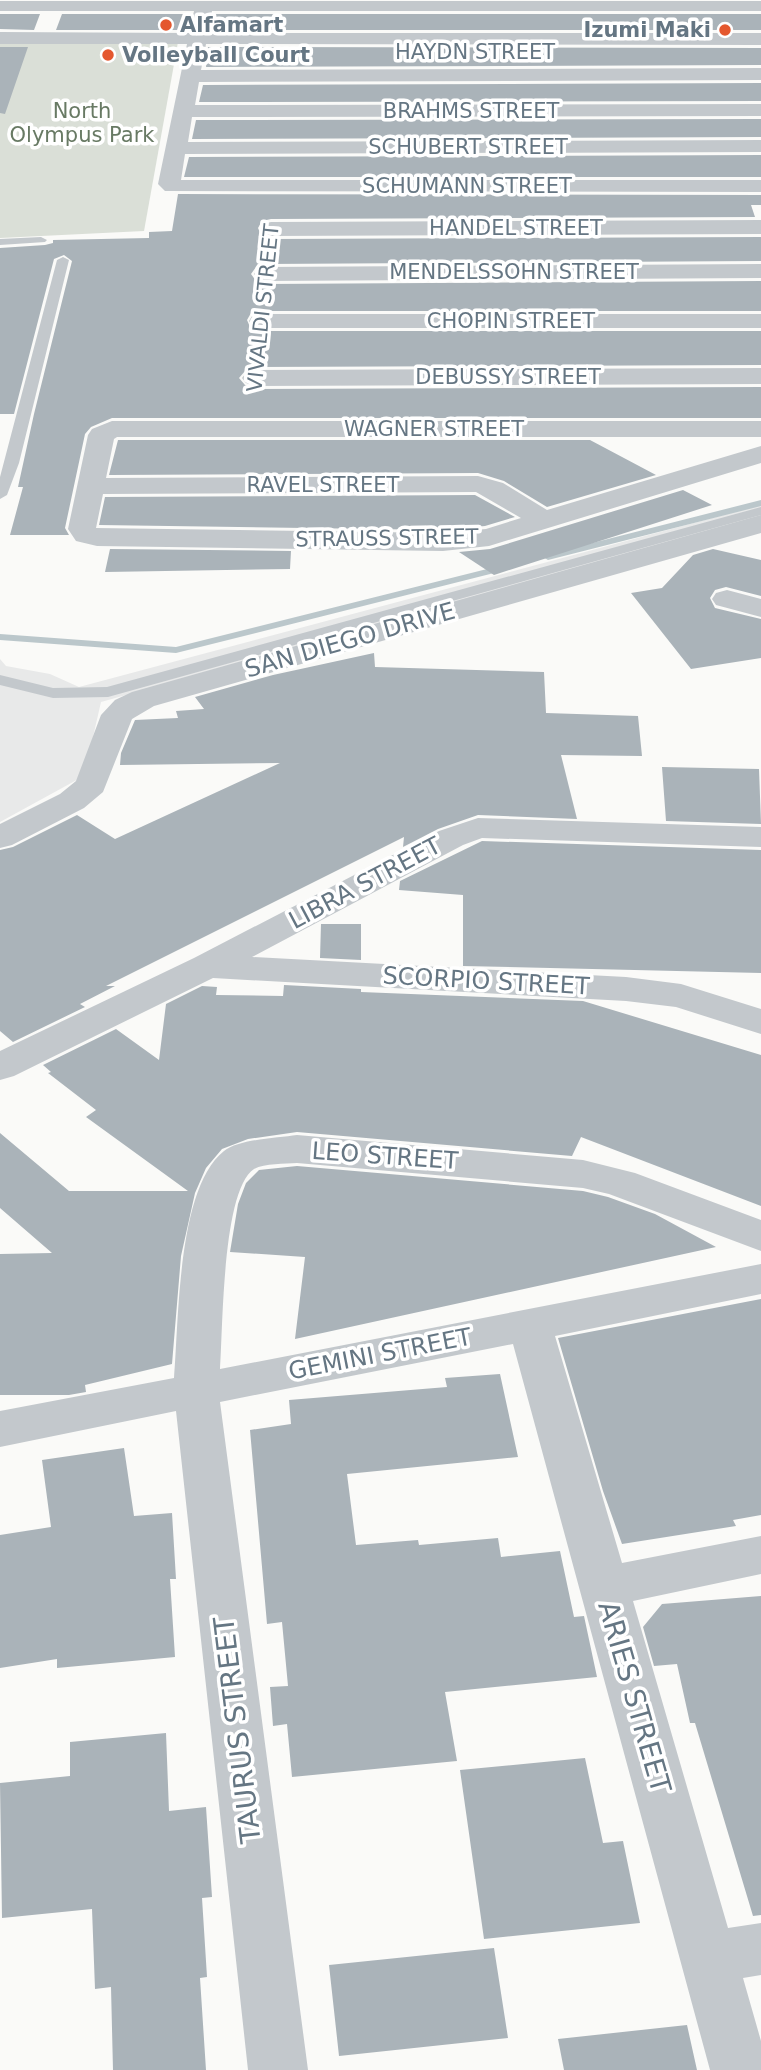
<svg xmlns="http://www.w3.org/2000/svg" width="761" height="2070" font-family="'DejaVu Sans',sans-serif">
  <style>
    .built { fill: #e8e9e9 }
    .green { fill: #dadfd7 }
    .lines { fill: none; stroke-linecap: round; stroke-linejoin: round }
    .stream { fill: #bbc7cb; fill-rule: evenodd }
    .building { fill: #aab3b9 }
    .service { fill: #c3c8cc; fill-rule: evenodd }
    .minor { fill: #c3c8cc; fill-rule: evenodd }
    .poi-dot { fill: #e4572e; stroke: #fff; stroke-width: 2.5 }
    .labels { text-anchor: middle; stroke-width: 7; stroke-linejoin: round; paint-order: stroke }
    .far-poi-label { font-size: 21px; font-weight: bold; fill: #657683; stroke: #fff; text-anchor: start }
    .far-street-label { font-size: 21px; fill: #657683; stroke: #fff }
    .far-park-label { font-size: 21px; fill: #687a64; stroke: #fff }
    .street-label { font-size: 24px; fill: #657683; stroke: #fff }
    .near-street-label { font-size: 28px; fill: #657683; stroke: #fff }
  </style>
  <rect width="100%" height="100%" fill="#fafaf8"/>
  <path class="built" d="M761,505V518L101,702L84,776L0,822V659L6,666L50,674L79,687Z"/>
  <path class="green" d="M0,42H178L144,231L0,238Z"/>
  <g class="lines">
    <path class="stream" d="M761,500V506L548,560L543,557L545,555Z
      M503,565L506,566V570L176,653L0,640V634L176,647Z"/>
  </g>
  <path class="building" d="M0,14H40L34,30L0,29Z
    M62,14H191L187,30H56Z
    M214,14H761V30H211Z
    M0,47H28L5,114L0,113Z
    M208,47L761,48V65L206,67Z
    M761,83V101L199,102L203,85Z
    M761,119V137L192,139L196,120Z
    M761,155V177H184L189,157Z
    M178,194L761,195V205H751L755,217L271,219L262,221L258,228L261,235L271,239L761,237V261L266,264L256,267L251,274L256,281L266,284L761,281V311H261L251,313L247,320L250,327L261,331H761V365L255,367L245,371L239,378L245,385L255,389L761,387V418H112L91,427L85,434L65,528L69,535H10L23,487H18L34,414L72,261L64,255L54,259L14,414H0V248L45,245L53,243V240L149,238V232L172,231Z
    M118,440H590L656,475L547,507L504,481L478,473L109,475Z
    M683,490L712,505L494,575L459,552L490,549Z
    M475,495L515,517L485,526L443,530L99,525L105,497Z
    M110,549L291,551L290,569L105,572Z
    M713,549L761,560V596L726,587L715,590L710,598L715,608L761,619V658L691,669L631,593L662,588L693,555Z
    M374,653L375,667L544,672L546,713L638,716L642,756L561,755L577,819L478,815L438,829L403,847L404,837L106,986H115L80,1004L85,1007L13,1042L0,1031V850L13,847L77,815L115,839L280,763L120,765L121,753L135,720L178,718L176,711L204,709L195,697L273,675Z
    M662,767L759,769L761,824L666,821Z
    M482,841L761,850V973L463,966V895L399,890L400,881Z
    M321,924H361V960L320,958Z
    M284,985L361,989V992L583,1001L761,1055V1206L581,1137L572,1156L297,1132L248,1139L222,1149L206,1168L195,1193L181,1256L172,1364L85,1385L86,1392L69,1395H0V1254L52,1253L0,1208V1133L69,1191H188L86,1117L96,1110L48,1073L51,1072L43,1065L116,1029L159,1060L166,1004L202,986L217,987L216,995L283,996Z
    M297,1166L583,1191L608,1197L655,1214L716,1247L295,1339L305,1257L230,1252L238,1204L246,1183L259,1170Z
    M761,1299V1515L733,1520L736,1526L622,1544L603,1491L558,1338Z
    M500,1374L518,1457L347,1474L356,1545L418,1540L419,1545L498,1538L501,1557L560,1551L574,1617L584,1616L597,1677L445,1692L457,1761L292,1777L287,1724L273,1726L270,1687L288,1686L282,1622L267,1624L250,1430L291,1424L289,1400L447,1387L445,1378Z
    M124,1448L134,1516L172,1513L176,1579H170L175,1657L57,1668V1659L0,1668V1535L51,1527L42,1460Z
    M761,1596V1915L753,1916L695,1723H690L677,1664L654,1666L643,1627L662,1604Z
    M166,1733L169,1811L206,1807L212,1897L202,1898L207,1977L200,1978L206,2070H113L111,1987L95,1989L92,1909L2,1918L0,1783L70,1776V1742Z
    M585,1758L603,1843L623,1841L640,1923L484,1939L460,1770Z
    M494,1948L508,2038L339,2056L329,1965Z
    M687,2025L697,2070H564L558,2039Z"/>
  <g class="lines">
    <path class="service" d="M41,237L47,240L45,242L0,245V239Z
      M63,257L69,260L19,463L7,495L0,499V477L57,260Z
      M761,507V515L108,697L53,698L0,685V675L53,688L107,687Z"/>
    <path class="minor" d="M0,1H761V11H212L208,33H761V45L206,44L201,70L761,68V80L199,82L195,105L761,104V116L192,117L188,142L761,140V152L185,154L181,180H761V192L165,191L158,184L187,44H0V32L189,33L194,11H0Z
      M761,220V234L271,236L263,234L260,229L263,224L271,222Z
      M761,264V278L266,281L258,279L254,274L258,269L266,267Z
      M261,314H761V328H261L252,326L249,321L252,316Z
      M761,368V384L255,386L246,383L242,378L246,373L255,370Z
      M112,421H761V437H117L114,439L106,478L478,476L503,483L547,510L761,446V463L489,546L443,551L97,546L76,541L68,529L88,435L92,429ZM476,492L521,518L486,529L443,533L96,528L103,494Z
      M761,515V533L154,706L132,719L103,792L84,808L12,845L0,848V824L60,794L76,781L101,715L115,700L132,692Z
      M727,590L761,599V617L716,605L712,599L716,593Z
      M478,818L761,827V847L482,838L463,845L252,957L626,977L681,984L761,1009V1034L676,1007L626,1001L213,978L14,1076L0,1080V1051L194,958L439,831Z
      M297,1135L583,1160L635,1173L761,1220V1251L609,1194L583,1188L297,1163C285,1164 265,1163 254,1169C222,1190 223,1329 220,1369L761,1264V1294L555,1336L622,1563L761,1536V1574L633,1601L728,1928L761,1923V1975L743,1978L761,2041V2070H710L513,1344L220,1402L308,2070H248L176,1411L0,1447V1411L174,1378C179,1320 177,1188 224,1151C239,1139 278,1138 297,1135Z"/>
  </g>
  <g class="poi-dot">
    <circle cx="166" cy="25" r="7"/>
    <circle cx="725" cy="30" r="7"/>
    <circle cx="108" cy="55" r="7"/>
  </g>
  <g class="labels">
    <g class="far-poi-label">
      <text x="180" y="32">Alfamart</text>
      <text x="711" y="37" text-anchor="end">Izumi Maki</text>
      <text x="122" y="62">Volleyball Court</text>
    </g>
    <g class="far-street-label">
      <text x="475" y="59">HAYDN STREET</text>
      <text x="471" y="118">BRAHMS STREET</text>
      <text x="468" y="154">SCHUBERT STREET</text>
      <text x="467" y="193">SCHUMANN STREET</text>
      <text x="516" y="235">HANDEL STREET</text>
      <text x="514" y="279">MENDELSSOHN STREET</text>
      <text transform="translate(263 308) rotate(-84)" y="7">VIVALDI STREET</text>
      <text x="511" y="328">CHOPIN STREET</text>
      <text x="508" y="384">DEBUSSY STREET</text>
      <text x="434" y="436">WAGNER STREET</text>
      <text x="323" y="492">RAVEL STREET</text>
      <text transform="translate(387 538) rotate(-1)" y="7">STRAUSS STREET</text>
    </g>
    <g class="far-park-label">
      <text x="82" y="118">North<tspan x="82" dy="24">Olympus Park</tspan></text>
    </g>
    <g class="street-label">
      <text transform="translate(350 640) rotate(-16)" y="8">SAN DIEGO DRIVE</text>
      <text transform="translate(365 883) rotate(-28)" y="8">LIBRA STREET</text>
      <text transform="translate(486 981) rotate(3)" y="8">SCORPIO STREET</text>
      <text transform="translate(385 1156) rotate(4)" y="8">LEO STREET</text>
      <text transform="translate(380 1354) rotate(-11)" y="8">GEMINI STREET</text>
    </g>
    <g class="near-street-label">
      <text transform="translate(635 1697) rotate(74)" y="10">ARIES STREET</text>
      <text transform="translate(237 1730) rotate(-97)" y="10">TAURUS STREET</text>
    </g>
  </g>
</svg>
